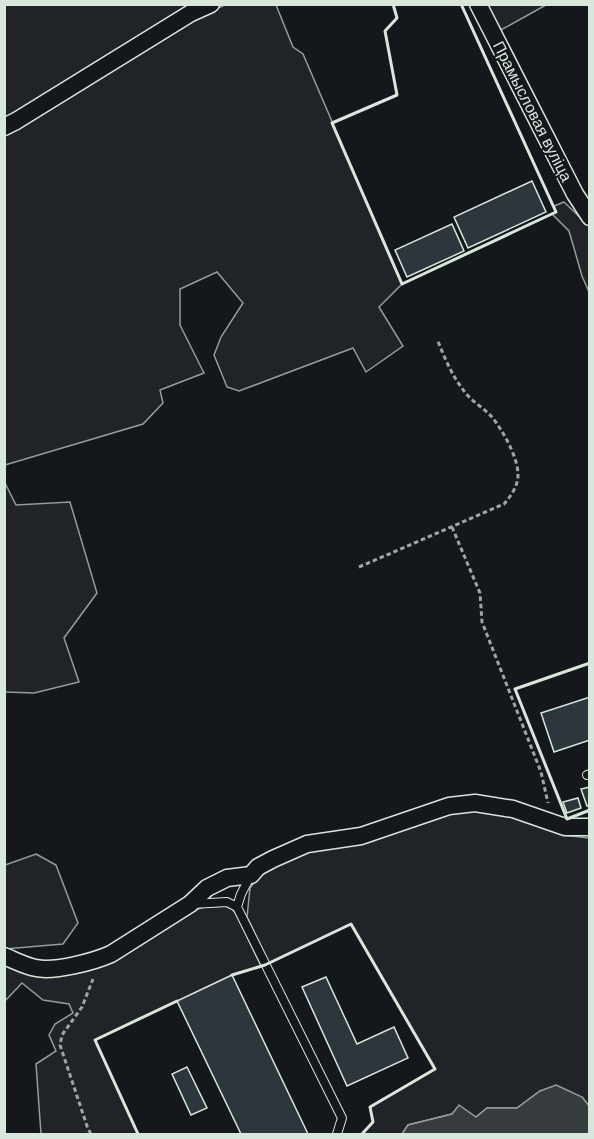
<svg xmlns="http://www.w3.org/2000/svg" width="594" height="1139" font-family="'DM Sans',sans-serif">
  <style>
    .green { fill: #202428; stroke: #939e99; stroke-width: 1.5 }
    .water { fill: #363b3e; stroke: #939e99; stroke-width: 1.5 }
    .building { fill: #2c363c; stroke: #d8e6dc; stroke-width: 1.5 }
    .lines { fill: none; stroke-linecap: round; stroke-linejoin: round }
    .service-casing { stroke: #d8e6dc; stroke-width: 10 }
    .minor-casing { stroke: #d8e6dc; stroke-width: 19 }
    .path { stroke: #9da8a2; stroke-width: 3; stroke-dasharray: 4.5 3; stroke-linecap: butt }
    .service { stroke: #14181c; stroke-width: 8 }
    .minor { stroke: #14181c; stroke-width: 16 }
    .wall { stroke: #d8e6dc; stroke-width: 3 }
    .labels { text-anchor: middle; stroke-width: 4.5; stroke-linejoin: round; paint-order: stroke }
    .street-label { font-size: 16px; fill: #d8e6dc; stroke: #14181c }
  </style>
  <rect width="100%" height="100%" fill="#14181c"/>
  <path class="green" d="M4,5H197L5,120Z
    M225,5H276L293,47L303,54L402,284L379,307L403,346L366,372L353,348L239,391L227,387L214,355L221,337L243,303L217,272L180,289V325L204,373L160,390L163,403L143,424L5,465V133L194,18Z
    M486,5H546L501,30Z
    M564,202L589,226V292L582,276L569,231L552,214L556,212L554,206Z
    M5,483L16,505L70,502L97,593L64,638L79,682L34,693L5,692Z
    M473,807L512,814L563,835L589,838V1106L582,1097L540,1091L517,1108H487L476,1117L452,1114L408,1125L402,1134H362L373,1122L370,1107L435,1069L351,924L269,963L247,917L250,888L262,872L308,849Z
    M36,854L56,865L78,923L63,944L5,949V865Z
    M225,906L232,909L236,914L261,966L232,975L95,1040L138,1134H41L36,1064L56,1051L49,1035L55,1024L73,1013L69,1004L43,1000L22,983L5,1001L4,961L62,972L190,911L205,907Z"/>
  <path class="water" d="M556,1085L582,1097L589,1106V1134H402L408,1125L452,1114L459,1105L476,1117L487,1108H517L540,1091Z"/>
  <path class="building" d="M532,181L546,212L468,248L454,217Z
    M452,224L464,251L407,277L395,250Z
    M590,697V740L554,752L541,713Z
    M590,787V805L587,806L581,789Z
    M578,798L581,808L567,813L563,802Z
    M232,975L308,1134H241L177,1001Z
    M326,977L357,1044L394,1027L408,1058L347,1086L302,987Z
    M187,1067L207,1108L191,1115L172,1074Z"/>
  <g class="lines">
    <defs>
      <path id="service" d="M587,775L590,774
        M192,904L227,902L237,907L342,1118L337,1134
        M237,907L241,894L251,875"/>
      <path id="minor" d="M478,4L575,194L590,217
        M4,127L16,121L191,13L211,4
        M4,956C14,960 25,966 36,968C54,972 93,962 111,954L190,904L207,888L227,878L251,875L258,867L273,859L307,844L361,836L449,806L475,803L513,809L565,827H590"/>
    </defs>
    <use href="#service" class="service-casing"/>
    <use href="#minor" class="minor-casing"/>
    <path class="path" d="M452,527L480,593L482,622L541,772L548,803
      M359,567L504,504C511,496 518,486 518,475C518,457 503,431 492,417C483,407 469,400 462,388C451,374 444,356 437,339
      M91,1134L88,1129L60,1045L62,1035L82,1007L93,979"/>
    <use href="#service" class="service"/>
    <use href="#minor" class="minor"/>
    <path class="wall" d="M393,4L397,18L385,31L397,95L332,123L402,284L556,212L461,4
      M590,663L515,689L567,819L590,810
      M232,975L265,965L351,924L435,1069L370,1107L373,1122L362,1134
      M138,1134L95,1040L177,1001"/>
  </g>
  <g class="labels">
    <g class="street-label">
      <text transform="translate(533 111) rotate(63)" y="6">Прамысловая вуліца</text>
    </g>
  </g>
  <rect width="594" height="1139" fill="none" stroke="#d8e6dc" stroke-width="12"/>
</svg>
